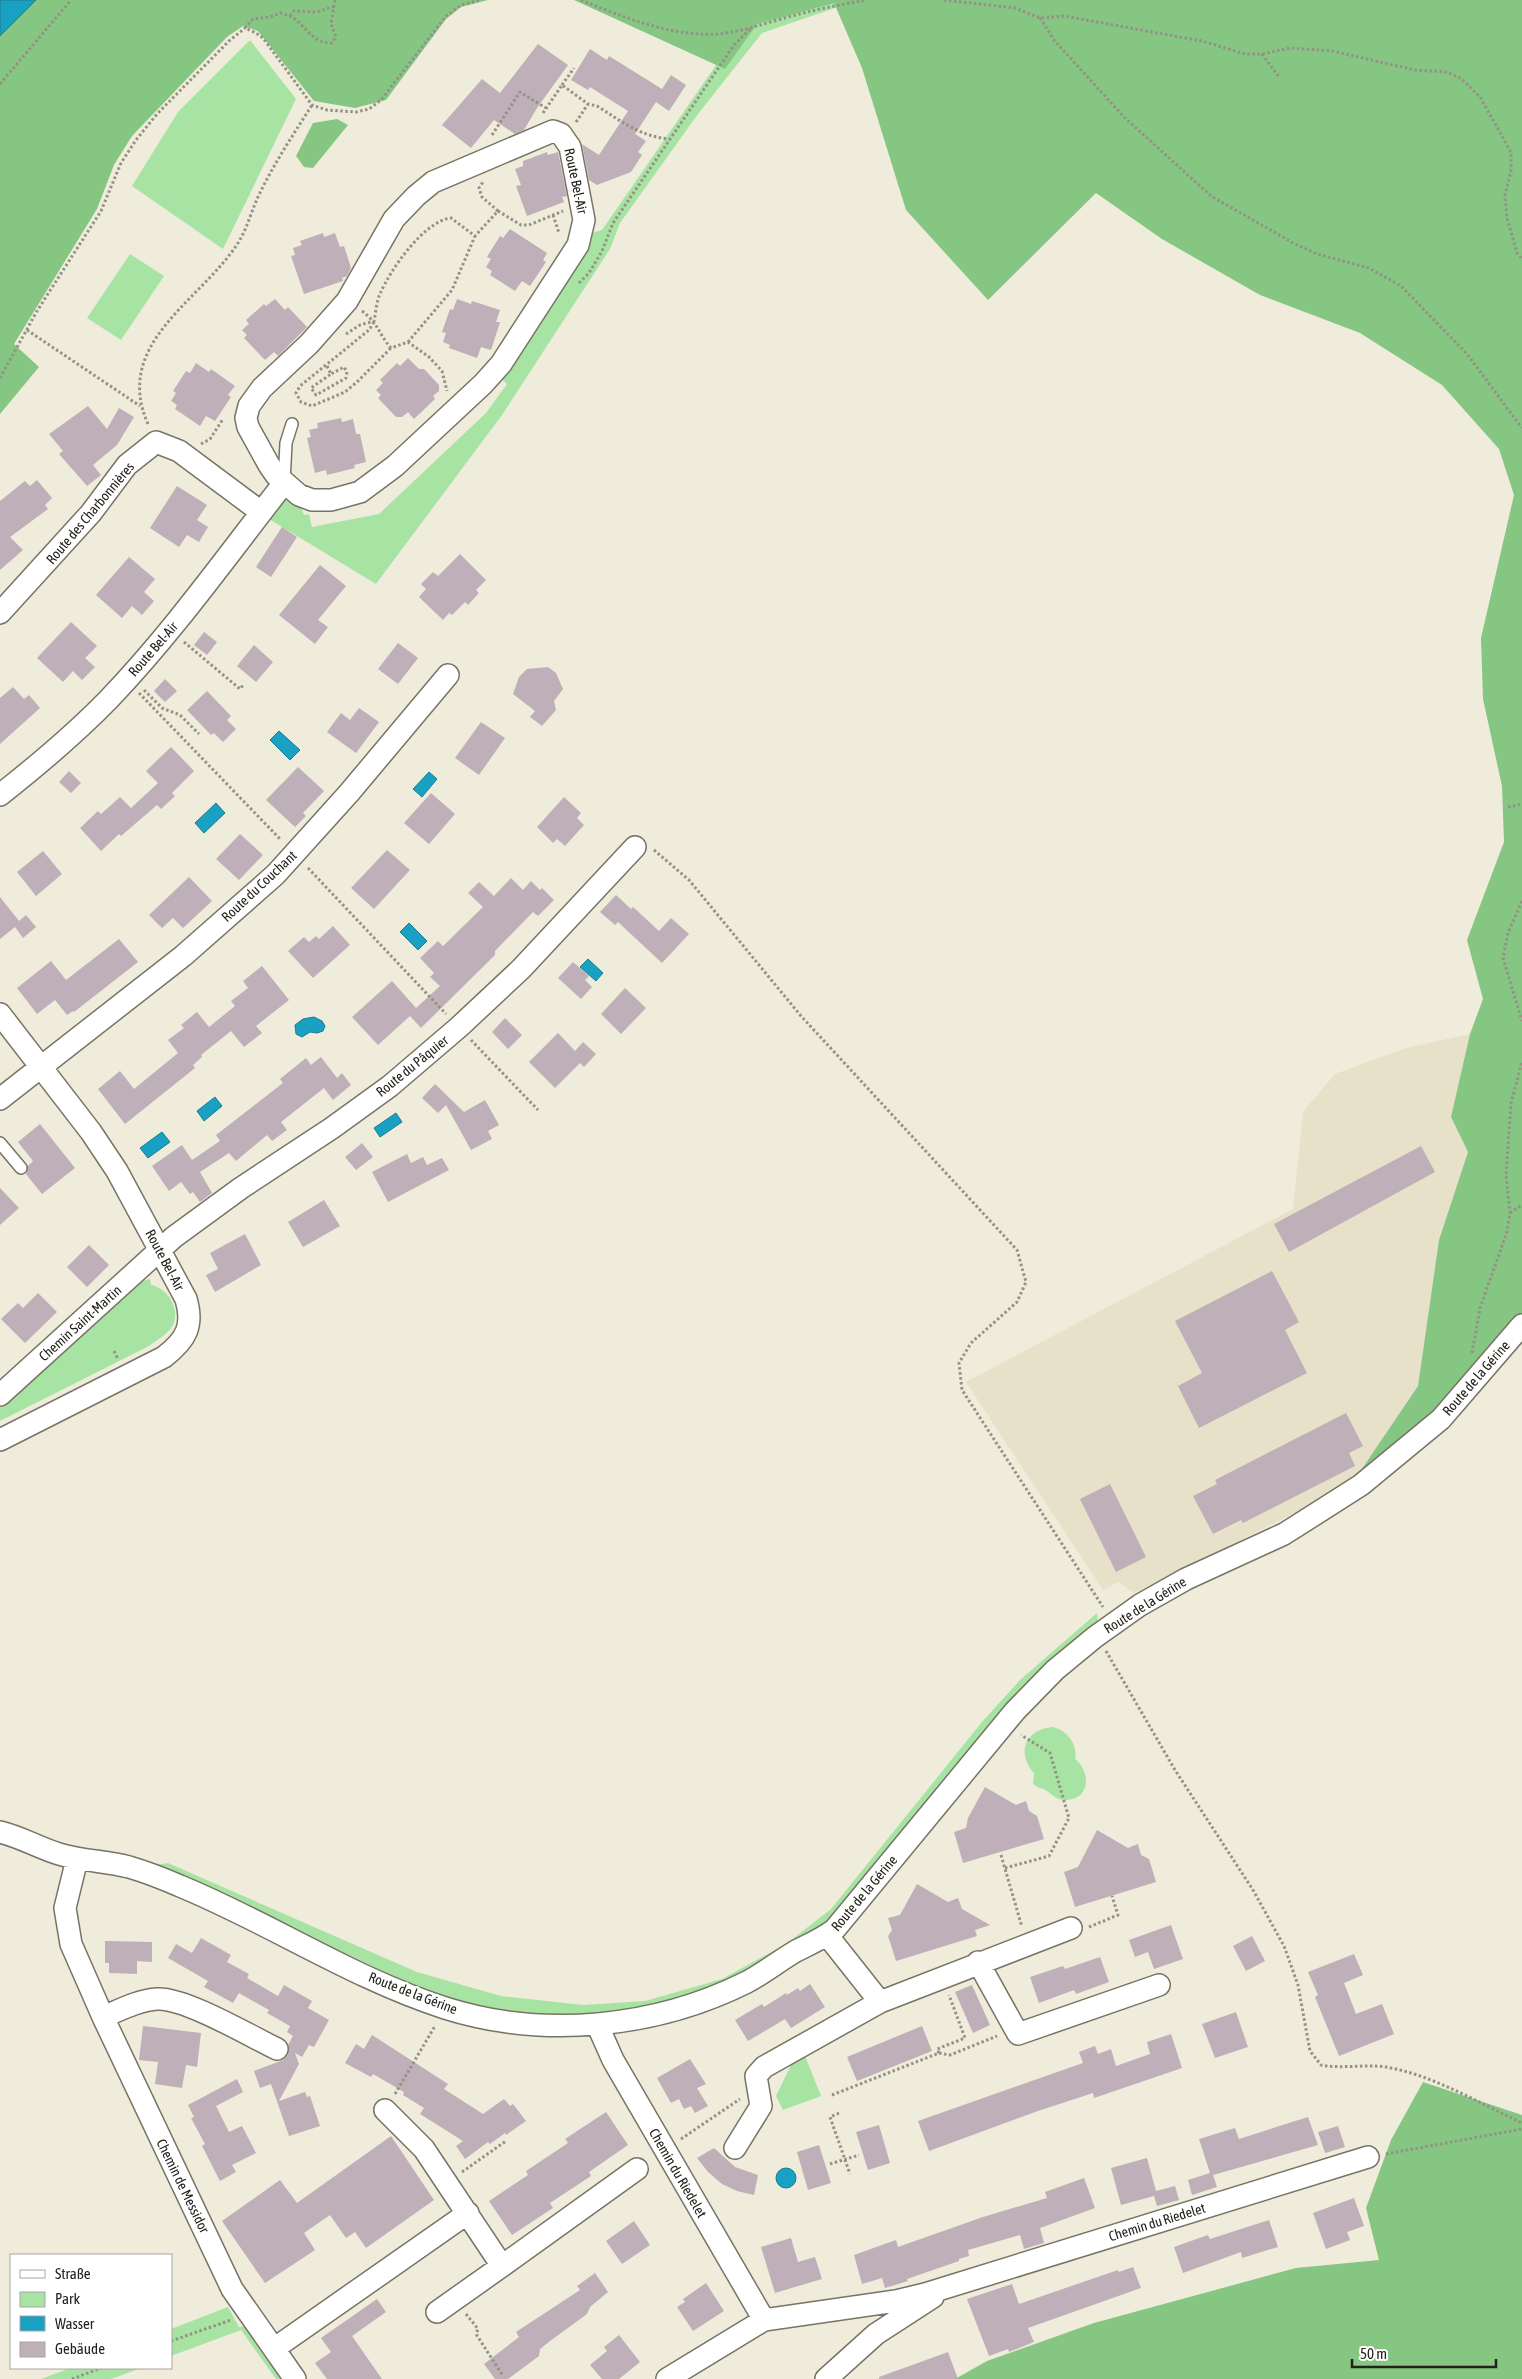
<svg xmlns="http://www.w3.org/2000/svg" width="1522" height="2379" font-family="'Asap Condensed',sans-serif">
  <style>
    .built { fill: #e6e1c8 }
    .green { fill: #a7e4a4 }
    .forest { fill: #85c682 }
    .water { fill: #19a1c3; stroke: #1c7b91 }
    .building { fill: #bfafb9 }
    .lines { fill: none; stroke-linecap: round; stroke-linejoin: round }
    .lane-casing { stroke: #777465; stroke-width: 14 }
    .street-casing { stroke: #777465; stroke-width: 24 }
    .path { stroke: #949185; stroke-width: 3; stroke-dasharray: 2.5 2.5; stroke-linecap: butt }
    .lane { stroke: #fff; stroke-width: 11 }
    .street { stroke: #fff; stroke-width: 21 }
    .labels { text-anchor: middle; stroke-width: 5; stroke-linejoin: round; paint-order: stroke }
    .street-label { font-size: 14px; fill: #22211b; stroke: #fff }
  </style>
  <rect width="100%" height="100%" fill="#efecdb"/>
  <path class="built" d="M1470,1034L1451,1117L1468,1152L1439,1240L1418,1386L1351,1485L1134,1593L1118,1582L1103,1590L966,1382L1293,1209L1303,1112L1335,1074L1406,1048Z"/>
  <path class="green" d="M834,1L841,6L762,33L698,114L620,223L610,249L502,415L376,584L269,519L284,500C295,501 300,504 304,515L309,514L312,527L379,514L486,413L507,384L498,376L588,234L602,230L732,42L756,22Z
    M250,40L296,99L223,249L132,186L178,112Z
    M130,254L164,276L121,340L87,318Z
    M150,1279L151,1285C167,1288 181,1308 173,1325C168,1334 157,1340 149,1346L0,1421V1406L134,1283Z
    M1097,1613L1098,1624L1027,1685L987,1727L827,1926L723,1984L648,2008L599,2014L553,2016L500,2011L450,2000L413,1985L157,1865L168,1863L417,1972L501,1996L583,2005L645,2001L722,1979L786,1944L831,1909L982,1722L1020,1680Z
    M1052,1727C1067,1730 1078,1744 1075,1759C1091,1771 1091,1800 1065,1800C1056,1800 1052,1794 1045,1790C1041,1787 1037,1789 1033,1783L1034,1773C1016,1753 1025,1730 1052,1727Z
    M805,2056L821,2096L783,2110L776,2096L793,2061Z
    M228,2307L239,2327L247,2326L286,2379H276L241,2330L171,2356V2329Z
    M70,2368H141L111,2379H41Z"/>
  <path class="forest" d="M36,0H488L461,7L446,19L386,100L355,108L314,101L258,31L243,26L227,37L132,136L114,165L97,209L14,344L39,367L0,414V36Z
    M574,0H1522V1314L1437,1414L1351,1485L1418,1386L1439,1240L1468,1152L1451,1117L1470,1034L1483,999L1467,940L1504,842L1502,786L1483,699L1481,638L1514,495L1499,449L1442,385L1360,333L1260,295L1162,239L1096,193L988,300L906,210L862,68L834,3L757,24L725,69Z
    M337,119L348,125L313,168L304,167L296,156L313,123Z
    M1423,2082L1522,2115V2379H955L987,2361L1094,2323L1296,2268L1379,2260L1366,2208L1391,2140Z"/>
  <path class="water" d="M0,0H36L0,36Z
    M279,731L300,750L290,760L270,740Z
    M429,772L437,779L422,797L413,789Z
    M216,803L225,813L204,833L195,823Z
    M409,923L427,941L418,950L400,932Z
    M588,959L603,973L596,981L580,967Z
    M314,1017L322,1021L325,1026L323,1031L317,1033L310,1032L302,1037L296,1034L295,1025L303,1019Z
    M215,1097L222,1106L204,1121L197,1111Z
    M396,1113L402,1122L380,1137L374,1128Z
    M162,1132L170,1142L148,1158L140,1148Z
    M776 2178a10 10 0 1 1 20 0a10 10 0 1 1-20 0Z"/>
  <path class="building" d="M538,44L568,65L537,108L524,130L515,134L494,120L471,148L442,125L482,79L500,93Z
    M590,49L607,60L609,56L662,89L671,75L686,85L669,111L656,102L635,134L646,141L638,152L642,155L631,172L597,185L589,180L582,144L599,155L628,111L590,87L588,90L571,80Z
    M547,152L548,155L558,152L567,196L562,197L564,202L527,216L516,186L521,185L515,169L523,166V161Z
    M510,229L547,253L543,260L546,262L530,286L522,281L515,291L490,275L492,271L486,267L491,259L487,257L500,236L503,238Z
    M323,233L324,237L335,233L340,247L344,246L351,268L347,276L342,278L343,281L304,294L291,256L295,255L293,248L302,245L300,241Z
    M275,299L285,310L288,307L307,327L278,356L274,352L265,360L244,338L247,335L242,330L249,324L246,320L264,304L266,306Z
    M457,299L471,304L472,301L500,310L496,322H500L491,350L481,347L477,358L449,348L450,345L443,342L446,333L442,332L450,309L453,310Z
    M408,358L419,369H424L439,385V391L433,396L435,399L414,419L408,412L402,417H396L378,398L381,395L376,390L383,383L380,380L397,363L400,366Z
    M196,363L209,372L211,369L235,386L228,395L231,397L215,421L206,416L200,426L175,409L177,405L171,401L176,393L173,391L186,371L190,373Z
    M88,406L107,429L119,408L134,417L117,445L93,465L101,475L87,486L59,454L63,451L49,434Z
    M341,418L342,422L353,419L356,434H360L366,462L354,465L355,468L327,475L326,470L315,473L307,438L311,437L309,430L318,428L317,423Z
    M37,480L52,498L45,505L48,509L10,537L23,550L0,570V501L25,481L30,486Z
    M177,486L207,505L197,520L208,527L199,542L187,535L179,547L150,528Z
    M282,527L297,537L271,577L256,567Z
    M460,554L486,580L476,590L479,593L468,605L465,602L452,615L449,613L443,620L419,597L426,589L421,584L433,572L438,576Z
    M129,557L155,579L144,592L154,601L142,615L132,606L122,618L96,595Z
    M320,565L346,586L318,620L328,627L315,644L279,615Z
    M71,622L97,646L85,658L95,667L82,680L73,671L63,682L37,658Z
    M204,632L217,642L207,655L194,645Z
    M398,643L418,658L398,684L378,669Z
    M254,645L273,662L256,682L237,666Z
    M548,667L556,673L563,689L554,701L556,710L542,726L530,717L535,711L513,694L519,677L527,669Z
    M165,679L177,691L165,702L154,691Z
    M13,687L24,699L29,695L40,708L0,744V698Z
    M207,691L231,716L227,720L236,729L223,742L214,733L211,735L187,710Z
    M359,708L379,722L356,753L327,732L341,713L350,720Z
    M481,722L505,738L479,775L455,758Z
    M171,747L194,771L172,793L175,796L161,809L157,805L121,836L119,834L101,851L80,828L98,811L101,814L120,797L131,808L158,783L146,771Z
    M298,767L324,791L303,813L306,816L295,827L266,800Z
    M69,771L81,783L71,793L59,782Z
    M431,793L455,814L429,844L404,823Z
    M564,797L581,813L577,818L584,825L565,846L557,839L553,843L537,827Z
    M240,834L263,855L239,880L216,859Z
    M387,850L410,870L374,909L351,888Z
    M43,851L62,874L36,896L17,872Z
    M189,877L212,901L183,928L173,918L162,928L149,915Z
    M511,878L523,890L531,881L540,890L542,888L554,900L538,916L533,912L495,951V955L421,1028L410,1016L378,1045L352,1017L392,981L416,1008L440,986L430,977L434,973L420,958L438,941L443,946L483,907L468,893L479,882L494,896Z
    M616,895L631,909L633,907L659,931L671,918L689,934L662,963L618,922L615,925L600,912Z
    M0,897L19,921L26,915L36,927L23,938L15,927L0,939Z
    M333,926L350,945L313,978L288,951L304,937L309,942L316,936L319,939Z
    M119,939L138,962L74,1012L73,1011L67,1015L55,1000L37,1014L17,988L51,961L66,980Z
    M573,962L589,976L585,980L592,987L581,999L558,978Z
    M262,966L289,1000L256,1026L262,1033L244,1047L231,1031L201,1055L202,1057L193,1065L195,1068L125,1124L98,1089L120,1071L134,1089L178,1053L168,1040L184,1028L181,1025L197,1012L209,1027L235,1006L231,1001L248,988L243,981Z
    M625,988L646,1008L621,1034L601,1014Z
    M505,1018L522,1035L508,1049L492,1032Z
    M558,1033L575,1051L583,1042L596,1054L584,1067L580,1063L555,1088L529,1062Z
    M321,1057L337,1078L342,1073L351,1085L333,1100L324,1088L281,1122L287,1130L272,1141L267,1135L236,1161L229,1153L200,1172L212,1193L200,1202L193,1192L190,1194L181,1182L169,1191L152,1166L182,1145L192,1160L220,1141L216,1135L283,1083L280,1079L306,1058L311,1065Z
    M435,1084L464,1112L485,1100L499,1125L488,1131L492,1139L471,1150L446,1105L438,1113L422,1098Z
    M40,1124L75,1168L42,1194L26,1174L28,1166L33,1161L18,1142Z
    M362,1143L373,1157L356,1170L345,1157Z
    M1421,1146L1435,1172L1289,1252L1274,1224Z
    M407,1154L411,1163L423,1157L427,1165L442,1158L449,1170L388,1202L372,1172Z
    M0,1188L19,1208L0,1225Z
    M324,1200L340,1226L303,1247L288,1222Z
    M245,1234L261,1265L215,1292L206,1275L218,1269L210,1253Z
    M89,1245L109,1265L87,1287L67,1267Z
    M1272,1271L1299,1322L1285,1330L1307,1373L1199,1428L1178,1386L1202,1373L1175,1321Z
    M38,1293L57,1312L25,1343L1,1319L18,1303L23,1308Z
    M1346,1413L1363,1446L1349,1453L1355,1466L1243,1523L1241,1520L1213,1534L1193,1496L1217,1484L1215,1480Z
    M1110,1484L1146,1557L1116,1572L1080,1499Z
    M985,1787L1016,1805L1026,1801L1029,1811L1037,1816L1044,1839L963,1863L954,1832L966,1828L968,1818Z
    M1097,1830L1128,1848L1138,1844L1141,1855L1149,1859L1156,1882L1075,1907L1064,1872L1078,1867Z
    M917,1884L948,1902L958,1898L962,1909L990,1925L975,1930L977,1936L896,1961L888,1936L892,1930L888,1918L900,1915Z
    M1171,1925L1183,1959L1154,1969L1148,1952L1135,1957L1129,1940Z
    M1252,1936L1265,1961L1246,1971L1233,1946Z
    M201,1938L231,1955L227,1962L249,1974L247,1978L278,1996L284,1985L312,2001L308,2008L329,2020L314,2047L309,2045L302,2057L295,2053L299,2064L279,2101L305,2092L307,2097L310,2096L320,2126L289,2136L271,2084L260,2088L254,2071L283,2060L288,2055V2045L293,2036L287,2032L290,2026L267,2013L269,2010L239,1993L233,2003L204,1987L208,1981L168,1958L176,1944L192,1953Z
    M105,1941L152,1942V1962L137,1961V1974L109,1973V1963H105Z
    M1354,1954L1363,1975L1344,1983L1356,2014L1382,2004L1394,2034L1339,2056L1315,1997L1318,1995L1308,1972Z
    M1100,1957L1109,1982L1076,1994L1074,1990L1039,2003L1030,1977L1063,1966L1065,1969Z
    M810,1984L825,2007L791,2028L785,2019L748,2041L735,2020L762,2004L764,2007L786,1993L787,1995L798,1988L800,1991Z
    M972,1985L990,2025L973,2033L955,1992Z
    M1236,2012L1248,2047L1215,2058L1202,2024Z
    M143,2026L201,2033L197,2067L186,2065L182,2088L155,2084L158,2062L139,2060Z
    M922,2026L932,2051L857,2081L847,2057Z
    M1171,2034L1182,2068L1094,2098L1093,2093L1038,2111L929,2151L918,2121L1083,2063L1079,2052L1095,2046L1098,2054L1111,2049L1116,2066L1150,2054L1147,2042Z
    M372,2035L448,2084L444,2089L483,2114L504,2099L510,2106L513,2104L526,2121L506,2135L505,2133L490,2144L488,2142L465,2159L456,2146L463,2141L420,2114L424,2108L403,2095L404,2092L373,2074L371,2077L345,2063L356,2044L364,2049Z
    M690,2059L706,2084L697,2088L708,2106L695,2113L691,2106L684,2109L679,2099L671,2103L657,2078Z
    M237,2079L243,2092L216,2106L229,2132L242,2126L256,2153L232,2165L236,2172L220,2181L202,2146L205,2144L191,2118L194,2117L188,2105Z
    M606,2112L628,2145L589,2172L591,2176L550,2203L553,2208L512,2235L489,2201L528,2175L526,2171L568,2143L565,2139Z
    M1308,2117L1318,2145L1213,2175L1217,2187L1192,2195L1188,2180L1210,2173L1199,2139L1235,2128L1239,2139Z
    M879,2125L890,2163L868,2170L856,2132Z
    M1338,2126L1345,2147L1325,2153L1318,2132Z
    M391,2136L434,2200L366,2248L355,2232L346,2238L330,2215L304,2233L315,2250L265,2283L222,2221L280,2180L297,2203Z
    M819,2145L831,2183L808,2190L797,2152Z
    M714,2148L735,2167L758,2175L754,2195L737,2191L722,2184L708,2172L697,2158Z
    M1147,2158L1156,2191L1175,2186L1179,2200L1157,2206L1154,2196L1121,2205L1111,2168Z
    M1084,2178L1095,2208L1040,2228L1044,2243L1024,2249L1020,2235L968,2250L969,2256L959,2259V2261L907,2279L908,2281L885,2288L882,2278L862,2284L854,2255L896,2240L898,2247L983,2217L1047,2198L1045,2192Z
    M1354,2198L1364,2226L1347,2232L1350,2240L1326,2249L1313,2213Z
    M1269,2220L1278,2247L1242,2258L1241,2252L1183,2273L1174,2247L1208,2235L1210,2239Z
    M634,2221L650,2245L622,2264L606,2241Z
    M791,2238L798,2262L815,2257L822,2279L775,2293L761,2247Z
    M1133,2267L1141,2288L1028,2328L1034,2342L1009,2352L1008,2349L989,2356L967,2299L1012,2284L1019,2304L1118,2270L1119,2272Z
    M595,2273L608,2292L590,2307L587,2314L550,2341L540,2349L539,2356L508,2379H495L484,2364L519,2337L516,2332L580,2290L577,2286Z
    M706,2283L724,2311L693,2331L677,2307L685,2302L683,2299Z
    M377,2299L386,2312L352,2336L382,2379H327L315,2363L331,2352L321,2338Z
    M619,2335L640,2362L619,2379H602L590,2365L607,2351L604,2347Z
    M948,2352L958,2379H879V2377Z"/>
  <g class="lines">
    <defs>
      <path id="lane" d="M284,483L286,443L292,424
        M0,1143L21,1168"/>
      <path id="street" d="M553,131L561,134L570,147L584,220L578,245L501,364L483,384L395,466L360,492L331,500H312L299,495L276,475L269,465L248,427L246,418L249,406L262,388L309,344L347,301L394,219L416,196L433,182Z
        M0,613L91,513L127,465L156,442L179,451L261,512
        M0,795C38,765 75,734 109,699C173,632 227,556 284,483
        M0,1014L91,1132L117,1171L186,1299C194,1326 186,1340 164,1357L0,1440
        M0,1099L183,956L276,874L349,793L448,675
        M0,1395L174,1237L241,1188L332,1128L390,1086L459,1027L521,969L635,847
        M0,1832C21,1837 39,1848 59,1854C82,1861 106,1861 129,1867C146,1872 164,1879 180,1886C270,1923 352,1978 445,2008C543,2039 655,2028 747,1982C764,1973 779,1961 796,1951C810,1944 822,1939 835,1929L1015,1711L1055,1670L1095,1637L1140,1605L1186,1579L1284,1534L1361,1485L1441,1419L1522,1325
        M77,1859L65,1908L71,1944L103,2017L232,2289L295,2379
        M827,1935L880,2002
        M978,1962L1018,2034L1159,1985
        M103,2017C120,2010 139,2000 157,1999C184,1997 250,2036 277,2049
        M597,2024L613,2060L764,2320
        M385,2110L424,2149L502,2266L637,2169
        M735,2148L761,2106L756,2076L764,2067L880,2002L1071,1928
        M437,2312L502,2266
        M275,2348L468,2213
        M667,2379L764,2320L896,2301L925,2294L1368,2157
        M826,2379L876,2334L933,2297"/>
    </defs>
    <use href="#lane" class="lane-casing"/>
    <use href="#street" class="street-casing"/>
    <path class="path" d="M335,0L331,24L336,37L332,43C315,44 308,30 296,20C292,16 286,15 281,13L269,17L253,19L245,28L256,33L263,38L312,105L327,110L356,112L369,109L381,100L446,16L461,5L480,0
      M581,0C623,17 672,37 718,34C740,32 759,25 781,19C809,11 837,5 866,0
      M944,0L1015,8L1040,18L1064,16L1202,41L1245,54H1262L1290,48L1332,51L1415,70L1447,72L1462,79L1480,97L1511,152V170L1505,196L1507,218L1517,253L1522,259
      M290,16L294,11L317,12L335,6
      M1040,18L1054,40L1124,117L1211,196L1295,244L1317,254L1369,268L1401,286L1467,354L1522,428
      M1262,54L1279,77
      M0,84L71,0
      M562,85L574,68
      M543,113L562,85L588,104L597,106C621,121 641,137 670,139
      M576,122L588,104
      M492,135L520,92L546,108
      M498,211L521,225H529L563,211
      M553,215L559,233
      M579,283L589,273L602,251L613,223L734,45L751,28
      M362,311C379,324 378,333 391,348L408,342L429,357L442,371L447,391
      M374,322L369,330L300,386L296,393L301,402L312,406L345,392L357,382L391,348
      M27,330L140,406
      M346,334L360,325L374,321C376,313 376,302 380,294C390,270 424,221 451,218L475,236L498,211L482,197L479,188L483,182
      M408,342L452,290L475,236
      M327,366L331,374L311,388L316,395L346,378L347,372L344,367L331,374
      M0,378L37,311L101,211L121,163L136,140L157,114L229,41L245,28
      M148,424C112,343 201,301 238,243C247,229 251,212 258,197C273,165 293,135 312,105
      M201,444L210,439L223,419
      M184,642L240,689L244,684
      M144,690L162,708L180,715L199,734
      M139,693L281,840
      M1508,807L1522,804
      M654,850L689,880L801,1016L1017,1250L1026,1282L1017,1302L971,1343L959,1363L962,1390L1103,1607
      M308,868L446,1014
      M1522,901L1508,933L1503,958L1522,1021
      M471,1040L538,1110
      M1510,1213L1522,1205
      M114,1351L118,1359
      M1472,1353L1480,1308L1507,1232L1510,1213L1506,1175L1511,1103L1522,1062
      M1106,1651L1175,1770L1253,1890L1284,1946L1298,1985L1310,2051L1321,2065C1342,2069 1364,2064 1386,2067C1433,2075 1479,2103 1522,2123
      M1001,1855L1022,1927
      M1005,1868L1049,1856L1069,1818L1050,1753L1021,1735
      M1089,1927L1118,1915L1112,1896
      M939,2053L937,2049L965,2038L949,1995
      M395,2094L435,2026
      M832,2095L939,2053L950,2055L997,2036
      M839,2113L830,2117L850,2174
      M681,2139L740,2099
      M1386,2154L1522,2129
      M830,2164L859,2155
      M462,2172L506,2141
      M466,2314L478,2329L476,2334L503,2376
      M171,2341L231,2320
      M72,2379L101,2368"/>
    <use href="#lane" class="lane"/>
    <use href="#street" class="street"/>
  </g>
  <g class="labels">
    <g class="street-label">
      <text transform="translate(576 181) rotate(78)" y="5">Route Bel-Air</text>
      <text transform="translate(90 513) rotate(-50)" y="5">Route des Charbonnières</text>
      <text transform="translate(153 649) rotate(-49)" y="5">Route Bel-Air</text>
      <text transform="translate(259 886) rotate(-43)" y="5">Route du Couchant</text>
      <text transform="translate(412 1066) rotate(-39)" y="5">Route du Pâquier</text>
      <text transform="translate(165 1260) rotate(62)" y="5">Route Bel-Air</text>
      <text transform="translate(80 1323) rotate(-42)" y="5">Chemin Saint-Martin</text>
      <text transform="translate(1476 1378) rotate(-49)" y="5">Route de la Gérine</text>
      <text transform="translate(1145 1605) rotate(-32)" y="5">Route de la Gérine</text>
      <text transform="translate(864 1893) rotate(-50)" y="5">Route de la Gérine</text>
      <text transform="translate(413 1993) rotate(21)" y="5">Route de la Gérine</text>
      <text transform="translate(678 2173) rotate(60)" y="5">Chemin du Riedelet</text>
      <text transform="translate(183 2186) rotate(64)" y="5">Chemin de Messidor</text>
      <text transform="translate(1157 2222) rotate(-17)" y="5">Chemin du Riedelet</text>
    </g>
  </g>
  <rect x="10" y="2254" width="162" height="115" fill="#ffffff" stroke="#a7a6a4"/>
  <rect x="20" y="2270" width="25" height="8" fill="#ffffff" stroke="#a7a6a4"/>
  <text x="55" y="2279" font-size="15" fill="#22211b">Straße</text>
  <rect x="20" y="2292" width="25" height="15" fill="#a7e4a4" stroke="#a7a6a4"/>
  <text x="55" y="2304" font-size="15" fill="#22211b">Park</text>
  <rect x="20" y="2316" width="25" height="15" fill="#19a1c3" stroke="#a7a6a4"/>
  <text x="55" y="2329" font-size="15" fill="#22211b">Wasser</text>
  <rect x="20" y="2342" width="25" height="15" fill="#bfafb9" stroke="#a7a6a4"/>
  <text x="55" y="2354" font-size="15" fill="#22211b">Gebäude</text>
  <path d="M1352 2359v8h144v-8" fill="none" stroke="#22211b" stroke-width="2.5"/>
  <text x="1360" y="2359" font-size="15" fill="#22211b" stroke="#ffffff" stroke-width="4" paint-order="stroke">50 m</text>
</svg>
